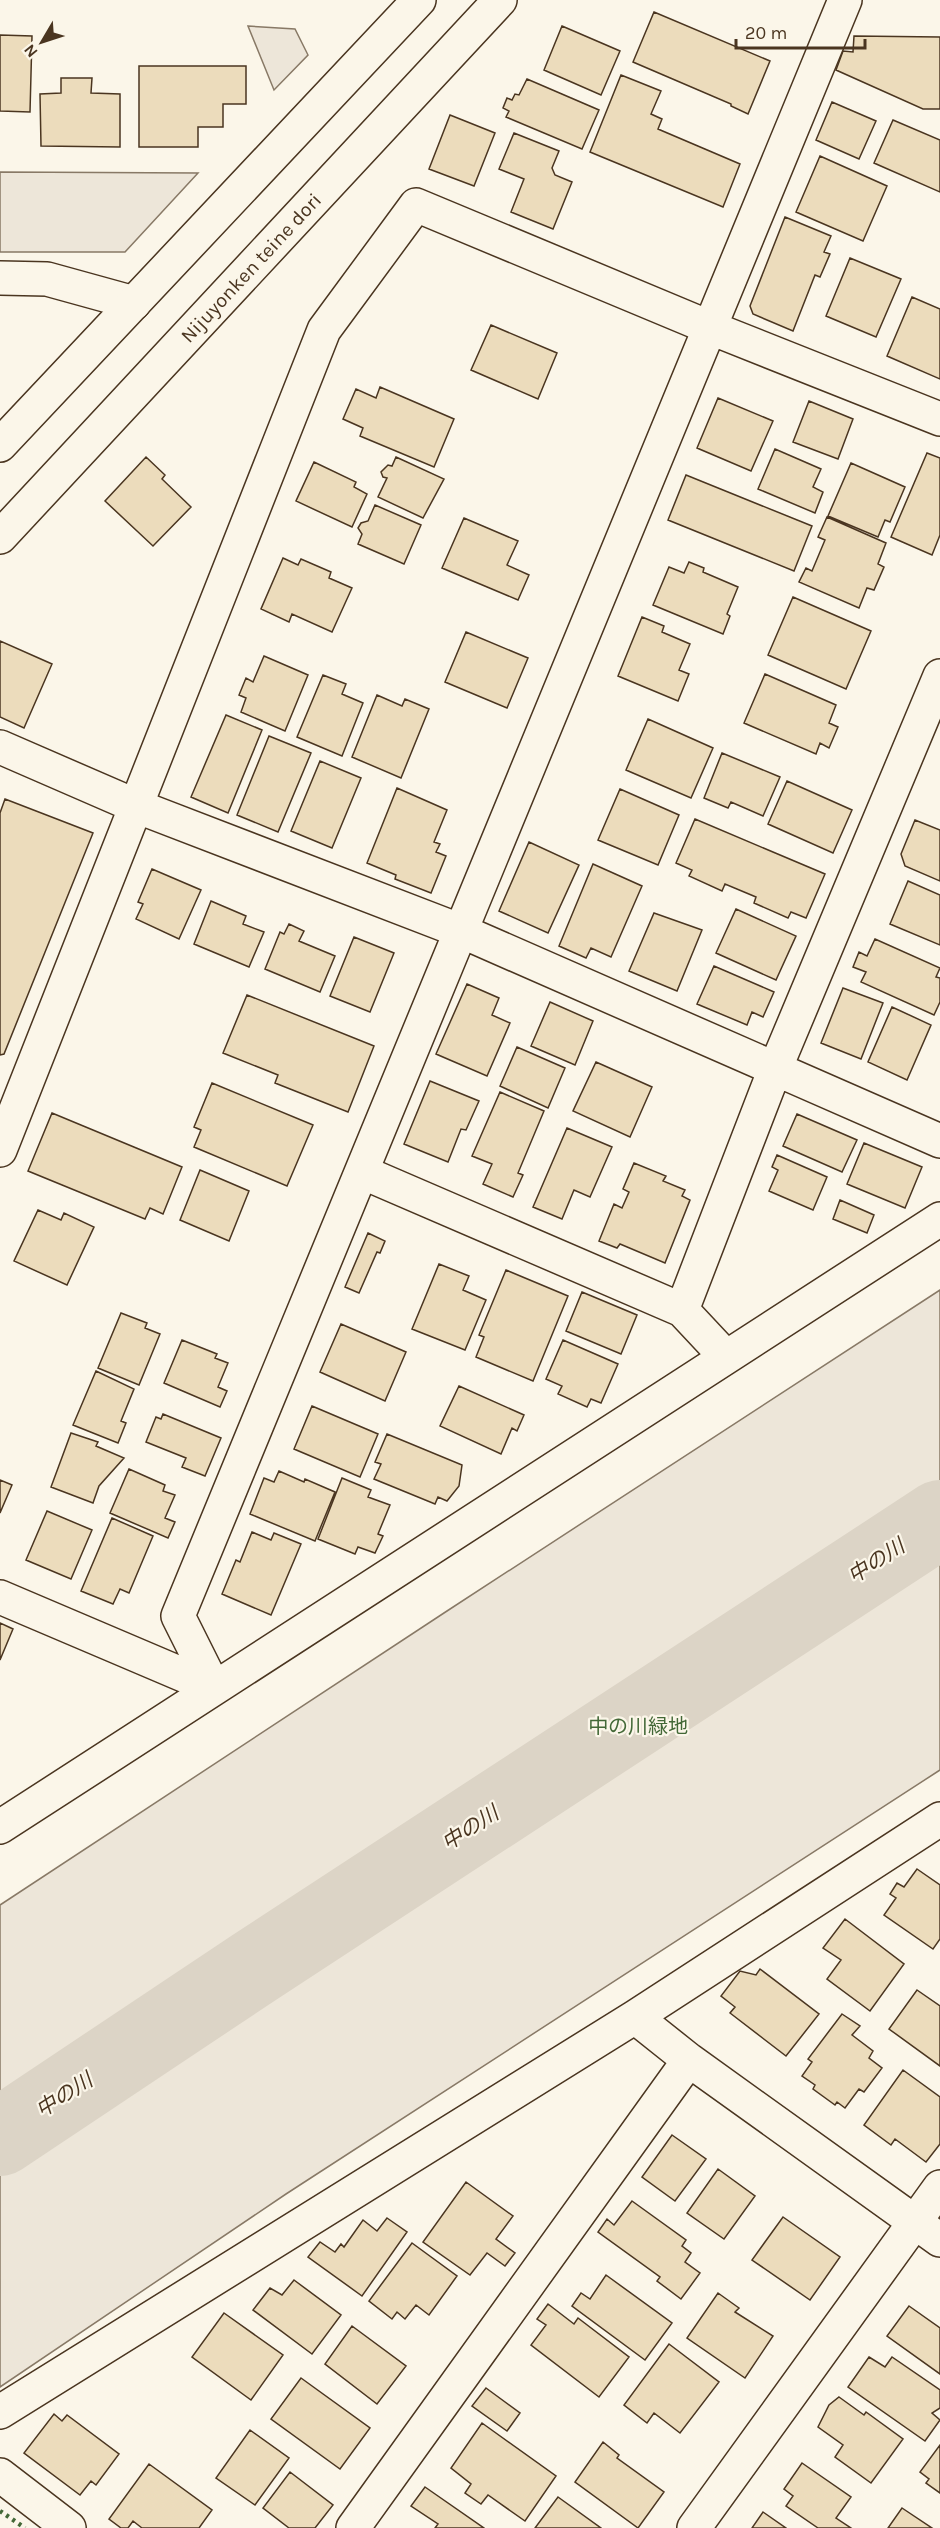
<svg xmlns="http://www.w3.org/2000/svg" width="940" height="2528" font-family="Karla,'Noto Sans JP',sans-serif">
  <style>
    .green { fill: #ede6d9; stroke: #887966; stroke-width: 1.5 }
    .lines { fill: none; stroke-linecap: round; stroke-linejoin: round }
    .river { stroke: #dcd4c6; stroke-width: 78 }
    .building { fill: #ecdcbc; stroke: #4a3520; stroke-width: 1.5 }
    .minor-casing { stroke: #4a3520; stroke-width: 36 }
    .tertiary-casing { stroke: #4a3520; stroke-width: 36 }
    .minor { stroke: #fbf6e9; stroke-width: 33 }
    .tertiary { stroke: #fbf6e9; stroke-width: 33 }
    .hedge { stroke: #436837; stroke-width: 4.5; stroke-dasharray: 3 4.5; stroke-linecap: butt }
    .labels { text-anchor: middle; stroke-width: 4.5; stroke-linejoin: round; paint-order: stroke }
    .street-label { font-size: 20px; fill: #4a3520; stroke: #fbf6e9 }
    .park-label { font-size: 20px; fill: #436837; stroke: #fbf6e9 }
    .water-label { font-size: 21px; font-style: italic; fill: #4a3520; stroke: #fbf6e9 }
  </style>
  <rect width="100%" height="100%" fill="#fbf6e9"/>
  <path class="green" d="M248,26L295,29L308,55L274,90Z
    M0,172L198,173L125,252H0Z
    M940,1290V1770L286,2194L0,2387V1905L447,1611Z"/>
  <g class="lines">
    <path class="river" d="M0,2137L255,1967L940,1519"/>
  </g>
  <path class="building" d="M654,12L770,61L748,114L731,106V104L633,62Z
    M562,26L620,51L601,95L544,70Z
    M0,35L32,36L30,112L0,111Z
    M854,36L940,37V109H923L836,70L843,51L853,52Z
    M139,66H246V104H223V127H198V147H139Z
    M621,75L661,91L651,114L662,119L658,129L740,164L723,207L590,152Z
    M61,78H92L91,93L120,94V147L41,146L40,94L61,93Z
    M527,79L599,110L582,149L506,117L509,111L503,108L507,98L512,100L515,94L519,95Z
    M832,102L876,121L859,159L816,140Z
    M450,115L495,133L474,186L429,169Z
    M893,120L940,140V192L874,163Z
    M514,133L559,151L552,168L555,175L572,182L553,229L511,212L524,179L499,169Z
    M820,156L887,186L863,241L796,212Z
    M785,217L831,236L824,252L830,254L820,277L815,275L793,331L753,314L750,306Z
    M850,258L901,279L876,337L826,316Z
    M912,297L940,309V379L887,356Z
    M491,325L557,353L538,399L471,370Z
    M380,387L454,419L434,467L360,436L363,428L343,419L356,389L376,398Z
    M718,398L773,421L751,471L697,448Z
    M809,401L853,419L838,459L793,442Z
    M775,449L821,469L813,487L823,492L815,513L758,489Z
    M927,453L940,458V535L932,555L891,537Z
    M146,457L165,475L162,479L191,507L153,546L105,501Z
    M396,457L444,479L423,518L378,497L387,478L383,477L381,472L388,465L392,466Z
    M314,462L356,482L354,487L367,494L352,527L296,501Z
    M851,463L905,487L890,522L885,520L878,537L828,516Z
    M686,475L812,526L794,571L668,520Z
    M375,505L421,525L404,564L358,544L362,534L358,528L361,523L368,521Z
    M827,517L886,543L878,564L884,567L874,590L867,588L859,608L799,582L806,568L812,571L825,540L818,537Z
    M464,518L518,541L507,565L529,575L518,600L442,568Z
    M283,558L298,565L301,559L331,572L329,578L352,588L332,632L292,614L289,622L261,609Z
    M689,562L704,568L703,572L738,587L727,614L730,616L723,634L653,605L669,567L684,573Z
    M793,597L871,631L846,689L768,655Z
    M642,617L664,626L662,632L690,644L679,670L689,674L678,701L618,676Z
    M466,632L528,658L507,708L445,682Z
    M0,641L52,664L24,728L0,717Z
    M264,656L308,675L285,731L241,712L246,698L239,695L246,678L253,682Z
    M765,674L836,705L829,723L838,727L829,748L820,743L816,754L744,723Z
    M323,675L346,684L342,694L363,703L342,756L297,737Z
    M377,695L402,706L405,699L429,709L401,778L352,757Z
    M226,715L262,730L228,813L191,797Z
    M648,719L713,748L691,798L626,770Z
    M269,736L311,753L278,832L237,815Z
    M722,753L780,777L763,816L731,802L728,808L704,798Z
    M320,761L361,778L332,848L291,831Z
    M787,781L852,810L833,853L768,824Z
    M397,788L447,810L434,842L440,844L436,852L446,856L431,893L395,879L396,875L367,863Z
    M620,789L679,815L658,865L598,840Z
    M5,799L93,833L4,1054L0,1055V813Z
    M695,819L825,874L806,918L791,912L788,918L754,903L756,897L725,884L722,891L689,876L692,870L676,863Z
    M915,820L940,830V881L905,866L901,854Z
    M529,842L579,865L548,933L499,911Z
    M593,864L642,886L611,957L591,948L586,958L559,946Z
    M152,869L201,890L179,939L136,919L143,904L138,902Z
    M908,881L940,895V945L890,924Z
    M211,901L246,916L243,924L264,932L249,967L194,944Z
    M736,909L796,936L776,980L716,953Z
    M654,913L702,930L677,991L629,971Z
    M289,924L304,931L299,941L335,956L320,992L265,969L280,932L284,934Z
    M354,937L394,953L370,1012L330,996Z
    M875,939L940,968L936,977L940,978V1002L934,1015L861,982L866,972L853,967L859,952L867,956Z
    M714,966L774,992L763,1017L752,1012L747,1025L697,1004Z
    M467,984L499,998L492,1015L510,1023L487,1076L436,1054Z
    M843,988L883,1003L861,1059L821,1043Z
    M247,995L374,1046L348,1112L275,1083L278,1075L223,1053Z
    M550,1002L593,1021L575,1065L531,1046Z
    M892,1007L931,1025L907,1080L868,1062Z
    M517,1047L565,1068L548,1108L500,1086Z
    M596,1062L652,1087L630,1137L573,1111Z
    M430,1081L479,1101L466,1130L461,1129L448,1162L404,1144Z
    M212,1083L313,1125L287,1186L194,1147L201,1130L194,1127Z
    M500,1092L544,1111L518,1173L523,1175L513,1197L483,1184L492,1164L472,1156Z
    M52,1113L182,1167L163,1214L150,1208L145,1219L28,1171Z
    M797,1114L857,1140L842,1172L783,1146Z
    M567,1128L612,1147L590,1197L574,1190L562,1219L533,1207Z
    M864,1143L922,1167L905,1208L847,1184Z
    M777,1155L827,1177L813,1210L769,1191L778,1170L772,1167Z
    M634,1163L666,1176L663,1181L685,1190L682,1196L690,1200L665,1263L620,1244L617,1248L599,1241L614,1204L622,1208L629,1192L623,1189Z
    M200,1170L249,1191L229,1241L180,1220Z
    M840,1200L874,1215L867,1233L833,1219Z
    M38,1210L61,1220L64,1213L94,1227L67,1285L14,1261Z
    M368,1233L385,1241L380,1253L377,1252L359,1293L345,1287Z
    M439,1264L469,1276L463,1290L486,1300L465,1350L412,1329Z
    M506,1270L568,1296L533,1381L476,1357L484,1337L479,1335Z
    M582,1292L637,1315L621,1354L566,1331Z
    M121,1313L147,1323L145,1328L160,1334L139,1385L98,1368Z
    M341,1324L406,1352L385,1401L320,1372Z
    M182,1340L217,1354L215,1358L228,1363L218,1387L227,1391L220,1407L164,1383Z
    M563,1340L618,1364L601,1403L591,1399L587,1407L558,1394L562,1386L546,1379Z
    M96,1371L134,1389L121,1421L126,1423L118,1443L73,1425Z
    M459,1386L524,1415L517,1431L512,1428L501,1454L440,1426Z
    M312,1406L378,1434L360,1477L294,1449Z
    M163,1414L221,1438L205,1476L182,1467L186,1458L146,1442L156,1417L161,1419Z
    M71,1433L98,1442L96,1446L124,1458L99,1486L93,1503L51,1487Z
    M387,1434L462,1465L459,1486L447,1501L438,1497L435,1504L374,1479L381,1464L375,1462Z
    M129,1469L165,1485L163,1491L175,1495L165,1518L175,1522L168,1538L110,1513Z
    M279,1471L304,1482L305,1479L335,1492L315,1541L250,1514L264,1478L274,1482Z
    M342,1478L371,1490L368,1497L390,1505L378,1534L383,1536L375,1553L358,1547L355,1554L318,1539Z
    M0,1480L12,1485L0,1513Z
    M47,1511L92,1530L71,1579L26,1560Z
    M112,1518L153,1536L129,1593L120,1589L113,1604L81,1591Z
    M252,1532L271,1540L274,1533L301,1544L271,1615L222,1594L236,1560L240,1562Z
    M0,1623L13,1629L0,1660Z
    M917,1869L940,1885V1939L933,1949L884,1915L896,1898L890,1894L897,1883L904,1887Z
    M845,1919L904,1964L870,2011L827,1979L841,1960L823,1948Z
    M760,1969L819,2014L786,2056L730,2013L735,2007L721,1996L740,1971L756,1975Z
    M917,1990L940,2006V2066L889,2029Z
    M842,2014L860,2026L852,2035L873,2051L869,2058L882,2068L864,2092L859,2089L845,2108L837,2102L835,2105L813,2089L815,2085L802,2076L812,2062L808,2059Z
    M903,2070L940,2097V2144L926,2162L895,2139L891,2145L864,2125Z
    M672,2135L706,2159L675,2201L642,2177Z
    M718,2169L755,2196L724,2239L687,2213Z
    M466,2182L513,2216L496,2239L515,2253L505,2266L487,2253L470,2275L423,2242Z
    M632,2201L686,2240L682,2246L691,2253L685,2262L700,2273L681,2299L657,2281L660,2277L598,2232L607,2219L614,2225Z
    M783,2217L840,2257L810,2300L752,2260Z
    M387,2218L407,2232L362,2296L308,2257L320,2242L335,2252L341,2244L344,2247L363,2220L377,2231Z
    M412,2243L457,2276L429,2315L416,2305L405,2319L397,2312L392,2319L369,2301Z
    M606,2275L672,2323L645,2360L572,2306L581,2293L590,2299Z
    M294,2280L341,2315L312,2354L253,2310L270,2288L282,2295Z
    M718,2293L739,2308L735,2312L773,2336L745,2378L687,2338Z
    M548,2304L574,2324L578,2318L629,2357L599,2397L531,2345L546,2325L537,2319Z
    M909,2306L940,2328V2374L887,2336Z
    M224,2313L283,2355L251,2400L192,2357Z
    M352,2326L406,2366L377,2404L325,2364Z
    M669,2344L719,2382L680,2433L654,2413L647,2423L624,2405Z
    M869,2357L885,2367L892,2357L940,2390V2408L932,2413L940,2420L925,2441L848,2387Z
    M301,2378L370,2428L340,2469L271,2419Z
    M486,2388L520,2413L507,2431L472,2406Z
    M839,2397L864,2415L866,2412L903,2439L871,2483L835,2457L843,2445L818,2427L829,2405Z
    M54,2414L62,2421L67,2415L119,2454L96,2485L91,2481L80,2495L24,2453Z
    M482,2423L556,2476L525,2521L488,2495L481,2504L465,2493L471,2484L451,2468Z
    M250,2430L289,2458L255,2505L216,2478Z
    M603,2442L619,2455L617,2458L664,2492L638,2528L575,2482Z
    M940,2445V2493L926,2483L929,2479L920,2472Z
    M802,2463L851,2497L836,2518L851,2528H818L786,2506L793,2496L784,2489Z
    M149,2464L212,2510L199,2528H142L133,2521L128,2528H121L109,2519Z
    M290,2472L333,2505L315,2528H289L263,2508Z
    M425,2487L484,2528H435L438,2524L411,2506Z
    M558,2497L601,2528H535Z
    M902,2508L932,2528H888Z
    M763,2512L786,2528H752Z"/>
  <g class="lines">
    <defs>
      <path id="minor" d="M0,278L47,279L134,303
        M0,747L136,806L461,931L940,1141
        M0,1150L324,330L416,205L711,328L940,419
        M362,1172L682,1310L726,1357
        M682,1310L775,1069L940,676
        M0,1597L214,1688
        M214,1688L178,1616L845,0
        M0,1827L940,1219
        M635,2017L689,2060L940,2240
        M0,2412L635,2017L940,1819
        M0,2475L69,2528
        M353,2528L689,2060
        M694,2528L940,2187"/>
      <g id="tertiary">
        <path d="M0,445L419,0"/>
        <path id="s1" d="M0,537L500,0"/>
      </g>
    </defs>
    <use href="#minor" class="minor-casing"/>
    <use href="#tertiary" class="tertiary-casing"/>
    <use href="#minor" class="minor"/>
    <use href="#tertiary" class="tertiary"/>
    <path class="hedge" d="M0,2511L25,2528"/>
  </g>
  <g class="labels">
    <g class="street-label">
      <text dy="7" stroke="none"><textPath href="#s1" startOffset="368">Nijuyonken teine dori</textPath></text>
    </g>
    <g class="park-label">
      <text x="638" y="1733">中の川緑地</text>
    </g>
    <g class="water-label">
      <text transform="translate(876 1561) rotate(-33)" y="7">中の川</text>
      <text transform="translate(470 1828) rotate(-33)" y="7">中の川</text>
      <text transform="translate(64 2095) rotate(-33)" y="7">中の川</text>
    </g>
  </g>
  <g transform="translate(42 42) rotate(231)" stroke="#fbf6e9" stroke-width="4.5" paint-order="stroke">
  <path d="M0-4.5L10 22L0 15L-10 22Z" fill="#4a3520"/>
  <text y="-9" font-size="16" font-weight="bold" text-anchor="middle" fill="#4a3520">N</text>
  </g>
  <path d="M736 39v9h129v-9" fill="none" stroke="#4a3520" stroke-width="3"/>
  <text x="745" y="39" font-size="18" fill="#4a3520" stroke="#fbf6e9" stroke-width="4.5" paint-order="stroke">20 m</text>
</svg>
